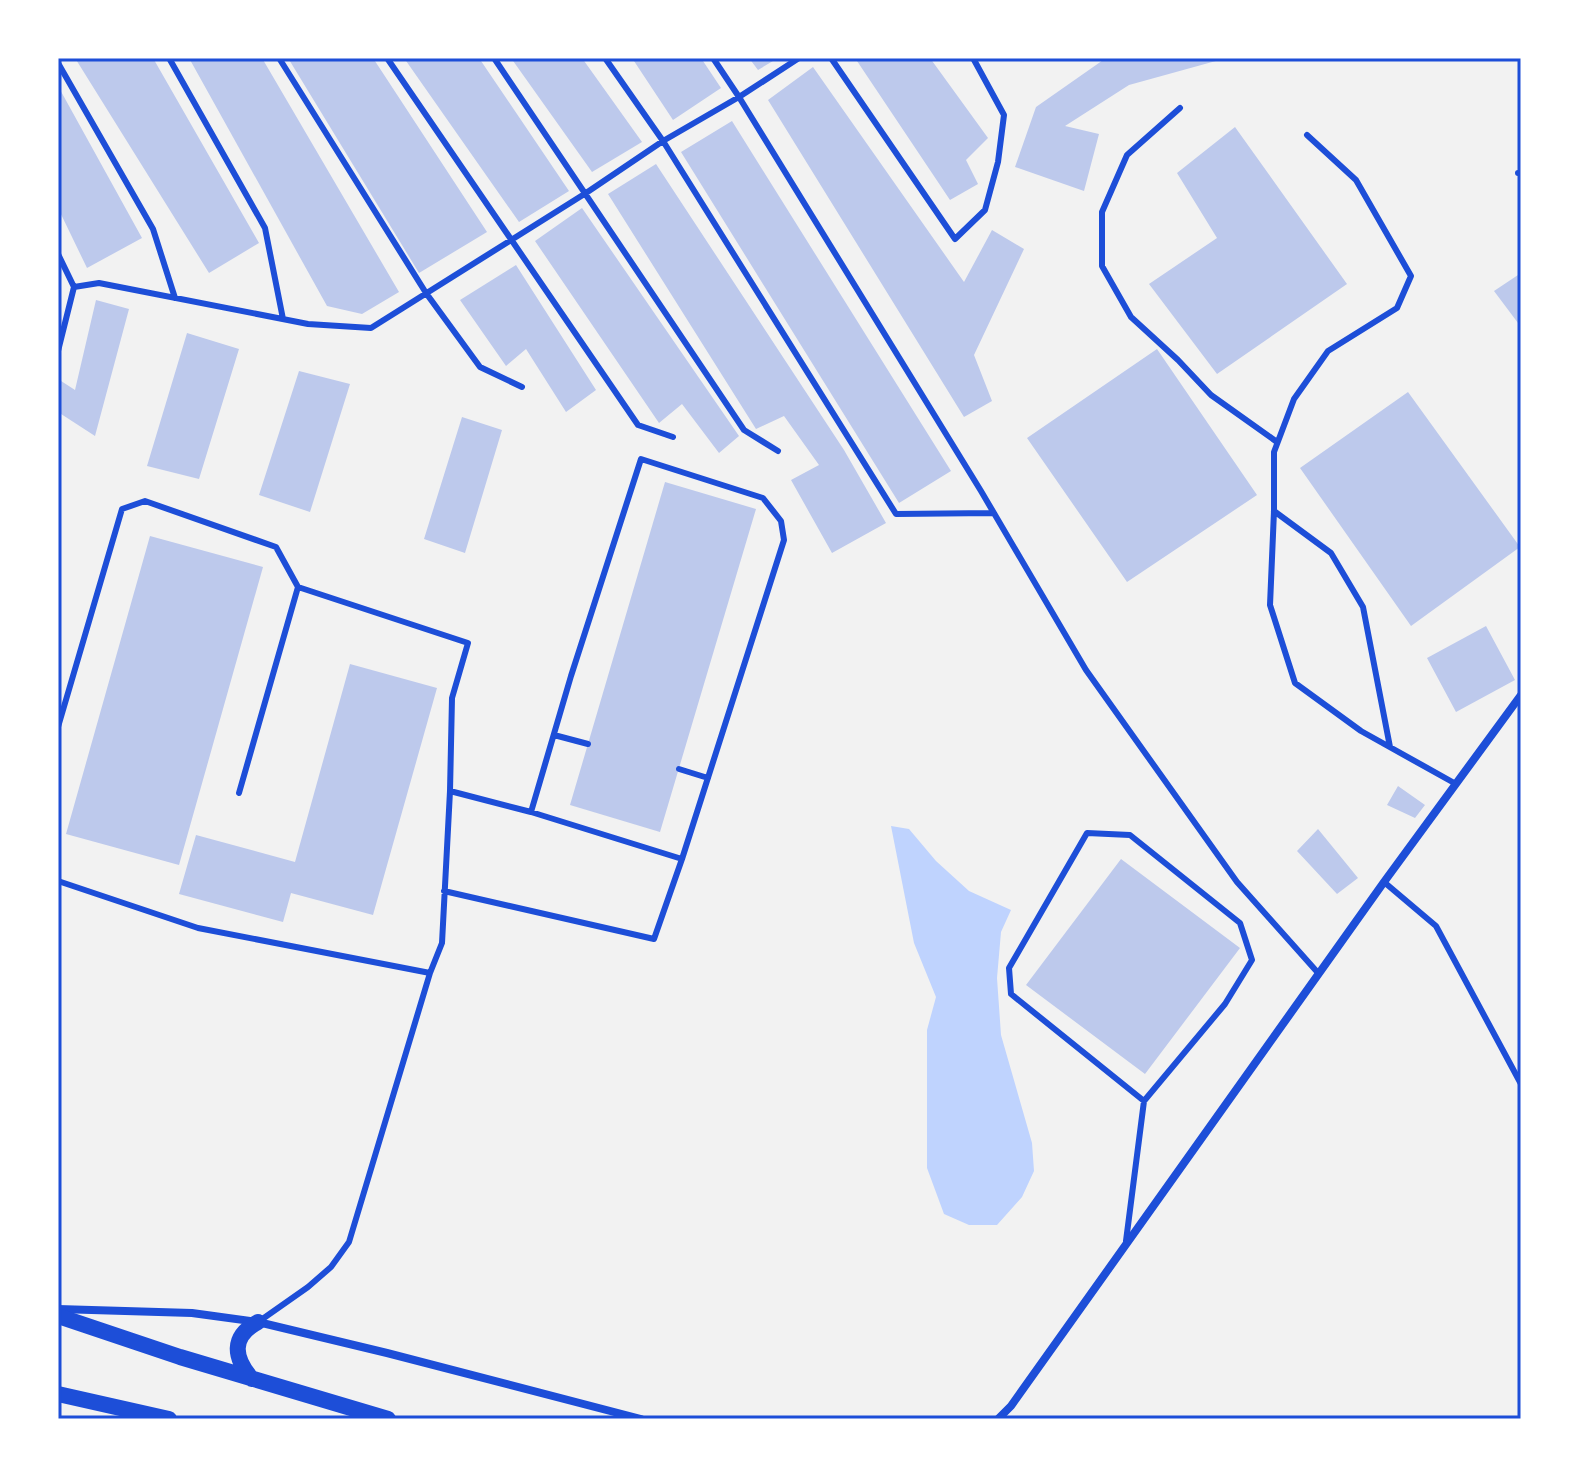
<svg xmlns="http://www.w3.org/2000/svg" width="1579" height="1477" font-family="Lato,sans-serif">
  <style>
    .water { fill: #bfd3fe }
    .building { fill: #bdc9ec }
    .lines { fill: none; stroke-linecap: round; stroke-linejoin: round }
    .service { stroke: #1d4ed8; stroke-width: 6 }
    .minor { stroke: #1d4ed8; stroke-width: 8 }
    .secondary { stroke: #1d4ed8; stroke-width: 16 }
    .neatline { fill: none; stroke: #1d4ed8; stroke-width: 3 }
  </style>
  <rect width="100%" height="100%" fill="#f2f2f2"/>
  <path class="water" d="M891,826L909,829L936,861L969,891L1011,910L1001,932L997,978L1001,1035L1032,1143L1034,1171L1022,1197L997,1225H969L944,1214L927,1168V1030L936,997L914,943Z"/>
  <path class="building" d="M75,58H153L259,243L209,273Z
    M189,58H262L399,292L362,314L327,306Z
    M288,58H373L487,232L419,273Z
    M404,58H479L569,191L519,222Z
    M511,58H582L642,142L592,172Z
    M632,58H701L721,88L673,120Z
    M749,58H778L758,70Z
    M855,58H930L988,138L966,160L978,184L950,200Z
    M1106,58L1223,59L1129,85L1065,126L1099,134L1084,191L1015,167L1036,107Z
    M813,67L964,282L992,230L1024,249L974,355L992,401L964,417L768,100Z
    M58,86L142,238L87,268L58,208Z
    M732,121L951,471L899,503L681,152Z
    M1235,127L1347,284L1217,374L1149,284L1217,238L1177,173Z
    M656,164L844,450L886,523L832,553L791,480L819,465L784,416L756,429L608,194Z
    M582,208L739,436L719,453L682,404L659,423L535,241Z
    M516,265L596,390L566,412L526,349L506,366L460,300Z
    M1521,273V327L1494,291Z
    M96,300L129,309L95,436L58,412V379L75,390Z
    M187,333L239,349L199,479L147,466Z
    M1157,349L1257,495L1127,582L1027,438Z
    M299,371L350,384L310,512L259,495Z
    M1408,392L1520,547L1411,626L1300,468Z
    M462,417L502,430L465,553L424,539Z
    M665,482L756,509L660,832L570,805Z
    M150,536L263,567L179,865L66,834Z
    M1486,626L1515,680L1456,712L1427,658Z
    M350,664L437,688L373,915L291,893L283,922L179,894L196,835L295,862Z
    M1398,786L1425,805L1415,818L1387,805Z
    M1318,829L1358,878L1337,894L1297,851Z
    M1121,859L1240,948L1145,1074L1026,985Z"/>
  <g class="lines">
    <path class="service" d="M169,58L265,228L283,319
      M279,58L426,293L480,367L522,387
      M387,58L638,425L673,437
      M494,58L744,430L778,451
      M605,58L663,141L896,514L993,513
      M713,58L739,97L981,491L1086,670L1237,882L1319,974
      M831,58L955,239L985,210L998,162L1004,115L973,58
      M58,63L153,229L175,298
      M1180,108L1127,155L1102,212V266L1131,317L1178,360L1211,395L1277,442
      M1307,135L1356,180L1411,276L1397,308L1328,351L1294,399L1274,452V511L1270,605L1295,683L1361,731L1456,784
      M1518,173H1521
      M58,254L74,287
      M58,351L74,287L99,283L308,324L371,328L586,193L663,141L739,97L799,58
      M1274,511L1331,553L1363,607L1390,747
      M58,727L122,509L145,501L276,547L298,587L239,793
      M554,735L588,744
      M679,769L708,778
      M450,791L531,812L682,859
      M58,881L198,928L430,973
      M1384,882L1436,926L1521,1084
      M444,891L654,939L682,859L784,540L781,521L763,498L641,459L571,676L531,812
      M1126,1241L1144,1101L1225,1004L1252,960L1240,923L1130,835L1087,833L1009,968L1011,994L1144,1101
      M261,1320L308,1287L331,1267L349,1242L430,973L442,943L450,791L452,698L468,643L298,587"/>
    <path class="minor" d="M58,1309L192,1313L258,1322L387,1353L641,1419
      M998,1419L1011,1406L1384,882L1521,695"/>
    <path class="secondary" d="M58,1316L180,1357L388,1419
      M252,1379C234,1358 230,1337 258,1322
      M58,1394L169,1419"/>
  </g>
  <rect width="1579" height="1477" fill="none" stroke="#ffffff" stroke-width="120"/>
  <rect x="60" y="60" width="1459" height="1357" class="neatline"/>
</svg>
